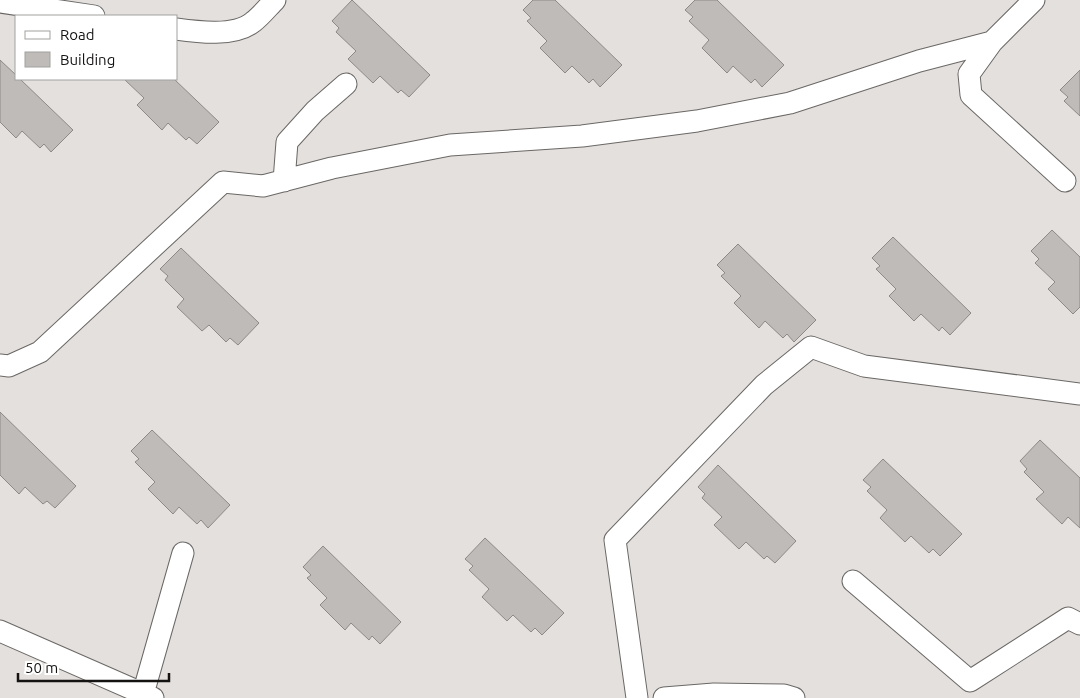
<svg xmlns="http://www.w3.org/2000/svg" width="1080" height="698" font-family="Ubuntu,sans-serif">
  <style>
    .building { fill: #bebbb8; stroke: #8c8986 }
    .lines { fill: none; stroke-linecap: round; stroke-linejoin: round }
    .minor-casing { stroke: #6a6765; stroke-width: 23 }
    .minor { stroke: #fff; stroke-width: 21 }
  </style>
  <rect width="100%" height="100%" fill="#e4e0de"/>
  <path class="building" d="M352,0L430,75L409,97L401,90L398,93L380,76L373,83L348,59L356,51L336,32L339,28L332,21Z
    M533,0H555L622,65L600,87L593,79L589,83L572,66L565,73L540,48L547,41L527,21L531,18L523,10Z
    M695,0H717L784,65L762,87L755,79L751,83L733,66L727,73L702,48L709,40L689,21L693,17L685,10Z
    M0,60L16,75V79H20L73,130L51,152L44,144L40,148L22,131L16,138L0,122Z
    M1080,70V116L1064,101L1068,97L1060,90Z
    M124,79H174L219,122L197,144L189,137L186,140L168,123L162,130L137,105L144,98Z
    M1052,230L1080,257V307L1073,314L1048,289L1055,282L1035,263L1039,259L1031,251Z
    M893,237L971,313L950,335L942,327L939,331L921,314L914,321L889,296L896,289L876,269L880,266L872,258Z
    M738,244L816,320L794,342L787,334L783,338L765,321L759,328L734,303L741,296L721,276L725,273L717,265Z
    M181,248L259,323L238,345L230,338L226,342L209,325L202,331L177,307L184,299L165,280L168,276L160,269Z
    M0,412L76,486L55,508L47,501L43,504L25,487L19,494L0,475Z
    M152,430L230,505L208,528L201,520L197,524L179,507L173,514L148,489L155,482L135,462L139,459L131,451Z
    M1040,440L1080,478V528L1068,517L1062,524L1036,499L1044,492L1024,472L1027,469L1020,461Z
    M883,459L962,534L940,556L933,549L929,553L911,536L905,542L880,518L887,510L867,491L871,487L863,480Z
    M718,465L796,541L775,563L767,556L764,559L746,542L739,549L714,525L722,517L702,498L705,494L698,487Z
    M485,538L564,613L542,635L535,628L531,632L513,615L507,621L482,597L489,589L469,570L473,566L465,559Z
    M323,546L401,622L380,644L372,636L369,640L351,623L345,630L320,605L327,598L307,578L311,575L303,567Z"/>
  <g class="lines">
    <defs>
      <path id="minor" d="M1034,0L992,42L969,74L971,95L1065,181
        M0,2L94,16
        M176,29C198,32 235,37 253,22C261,16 268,7 275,0
        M284,181L287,142L315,111L346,84
        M0,365L9,366L40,352L223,182L263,186L332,168L450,145L582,136L697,121L790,103L919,61L992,42
        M853,581L970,681L1068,618L1080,624
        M0,631L153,698
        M143,694L183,553
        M637,698L615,540L764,385L811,347L864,366L1080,394
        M664,698L714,694L784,695L794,698"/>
    </defs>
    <use href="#minor" class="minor-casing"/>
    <use href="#minor" class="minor"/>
  </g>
  <rect x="15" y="15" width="162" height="65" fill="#ffffff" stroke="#a1a1a0"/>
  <rect x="25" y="31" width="25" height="8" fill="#ffffff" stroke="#a1a1a0"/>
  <text x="60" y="40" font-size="15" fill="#141312">Road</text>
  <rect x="25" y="52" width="25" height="15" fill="#bebbb8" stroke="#a1a1a0"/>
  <text x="60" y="65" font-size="15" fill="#141312">Building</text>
  <path d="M18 673v8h151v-8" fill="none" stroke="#141312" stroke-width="2.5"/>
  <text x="25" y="673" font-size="15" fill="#141312" stroke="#ffffff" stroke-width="4" paint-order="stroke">50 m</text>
</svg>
